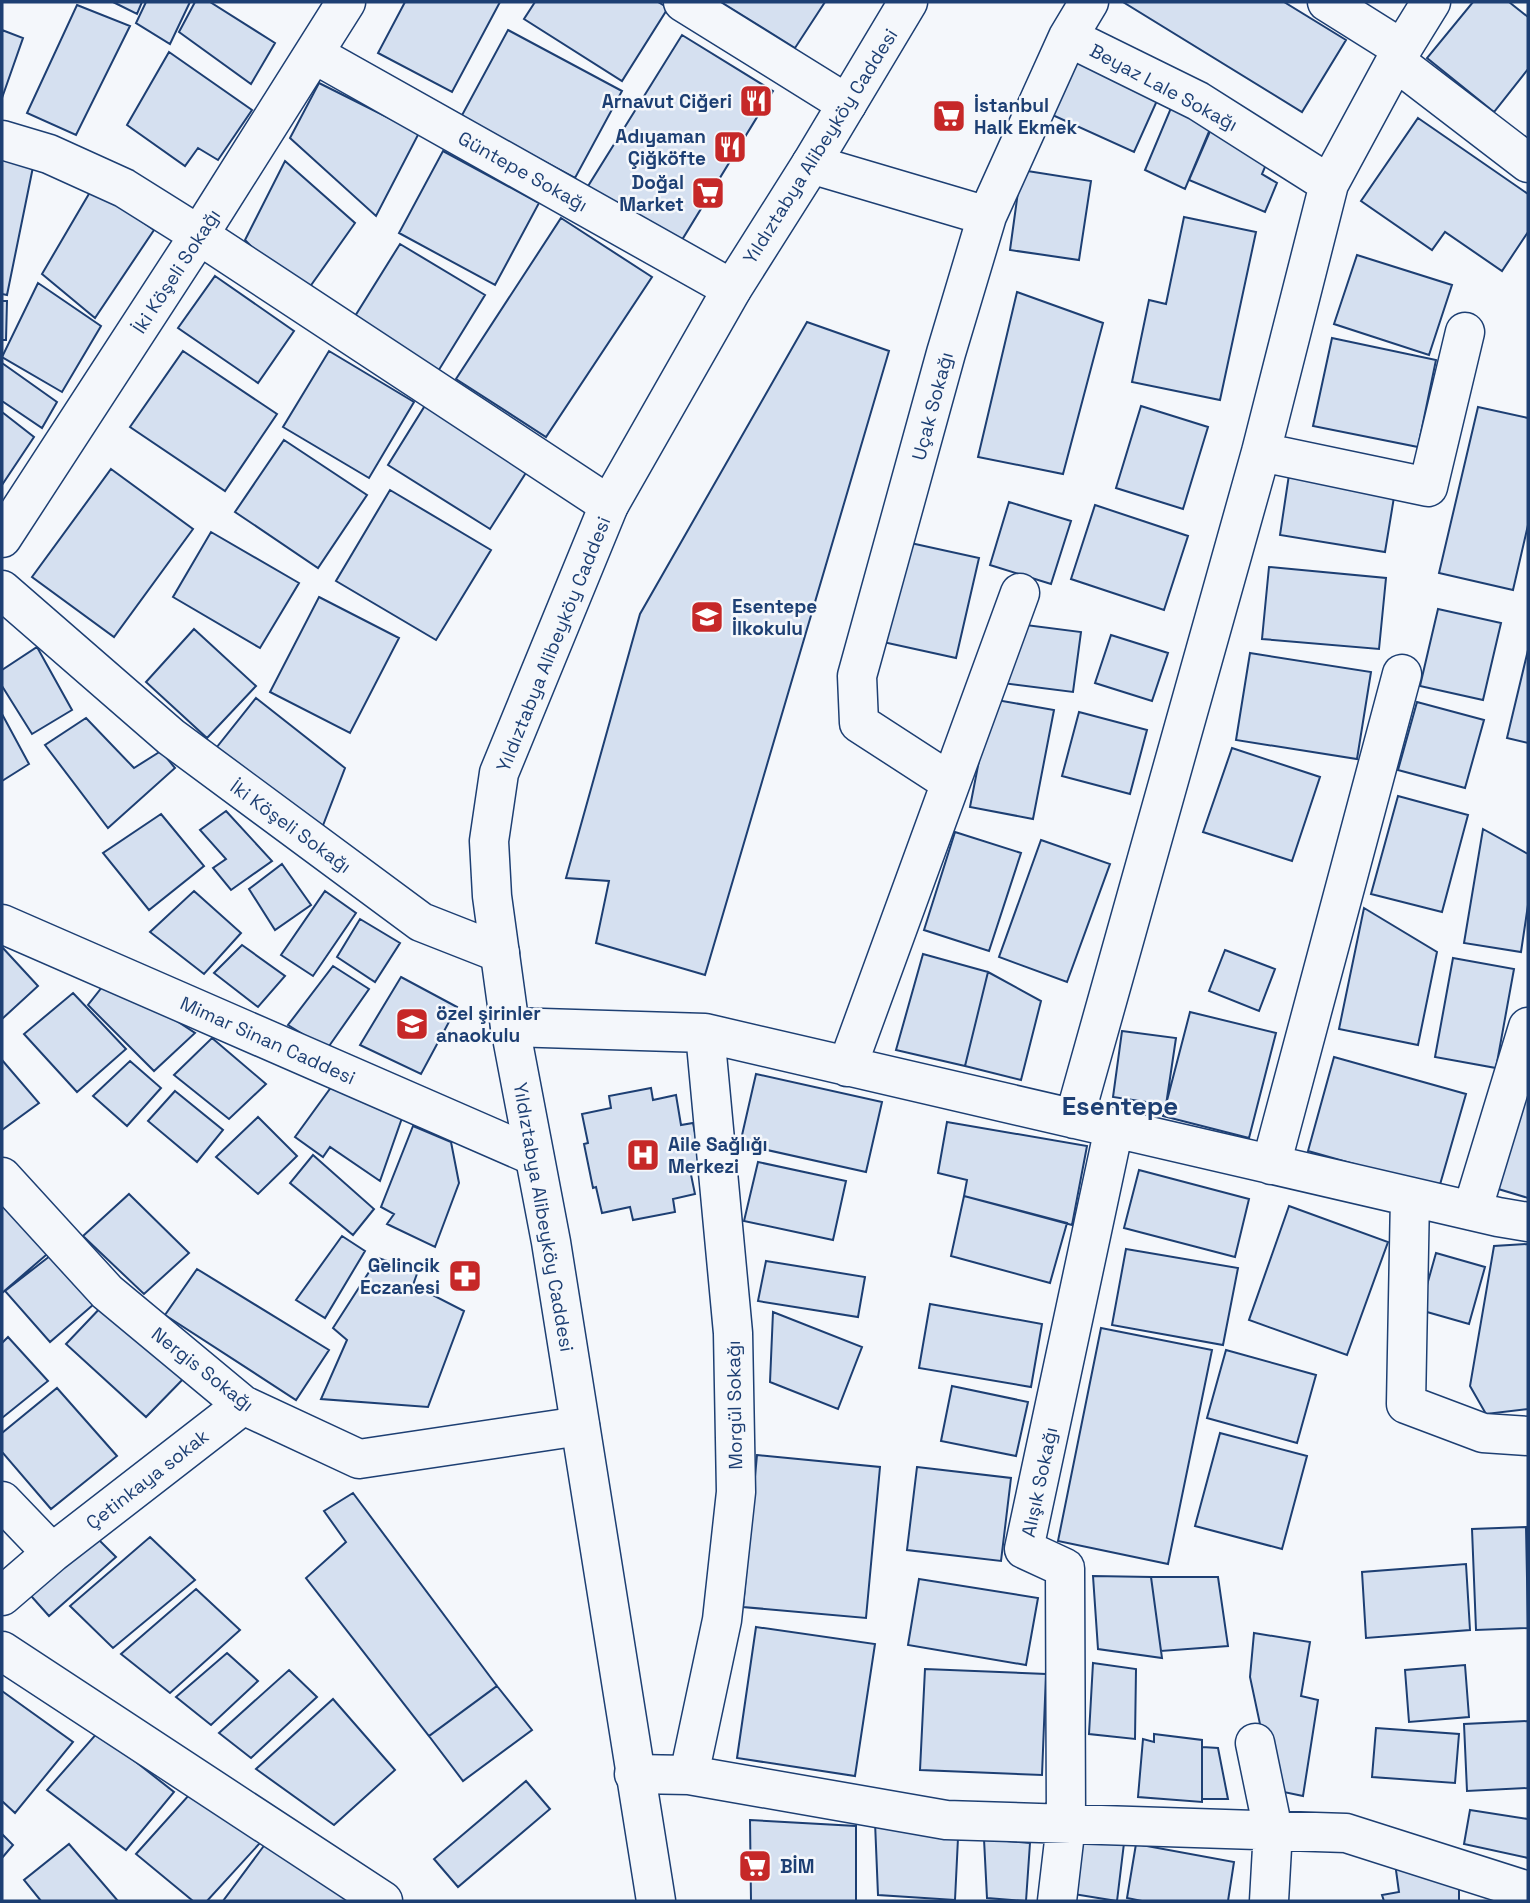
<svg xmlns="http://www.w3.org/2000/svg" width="1530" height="1903" font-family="'Space Grotesk',sans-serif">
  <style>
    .building { fill: #d5e0f0; stroke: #1d3f73; stroke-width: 2 }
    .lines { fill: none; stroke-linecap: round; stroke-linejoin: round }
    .street-casing { stroke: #1d3f73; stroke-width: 41 }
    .secondary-casing { stroke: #1d3f73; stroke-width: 41 }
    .street { stroke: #f4f7fb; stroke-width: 38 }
    .secondary { stroke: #f4f7fb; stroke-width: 38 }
    .labels { text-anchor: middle; stroke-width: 5; stroke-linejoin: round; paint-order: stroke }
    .street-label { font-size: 19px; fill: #1d3f73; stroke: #f4f7fb }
    .poi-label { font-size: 19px; font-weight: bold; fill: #1d3f73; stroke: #f4f7fb; text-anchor: start }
    .district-label { font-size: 26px; font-weight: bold; fill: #1d3f73; stroke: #f4f7fb }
  </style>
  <rect width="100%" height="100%" fill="#f4f7fb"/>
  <path class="building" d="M113,2H142L137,14Z
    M146,2H190L170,44L136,23Z
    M195,2H210L275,43L251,84L179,32Z
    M405,2H500L452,92L378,53Z
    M535,2H658L668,8L622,81L524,19Z
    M721,2H825L795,48Z
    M1123,2H1284L1346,40L1302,112Z
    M1473,2H1509L1528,17V69L1494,112L1427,58Z
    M77,5L130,26L76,135L27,113Z
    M2,30L23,38L2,98Z
    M508,30L622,91L575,178L461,117Z
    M682,35L773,91L677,248L585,191Z
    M169,52L252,110L218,160L198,148L185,166L127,125Z
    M1074,56L1160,94L1134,152L1048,113Z
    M319,83L419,133L376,216L290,138Z
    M1176,96L1216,115L1185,189L1145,170Z
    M1418,118L1528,194V232L1502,271L1445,232L1432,250L1361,201Z
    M1214,122L1270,155L1262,174L1277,183L1265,212L1189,180Z
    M443,151L539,203L495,285L399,233Z
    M2,157L34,162L7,295L2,294Z
    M285,161L355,223L302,298L245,240Z
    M1021,170L1091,181L1079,260L1010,250Z
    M93,187L154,230L95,318L42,274Z
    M1184,217L1256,232L1220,400L1132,382L1149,300L1166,304Z
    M561,218L652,277L546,437L456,379Z
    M400,244L485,295L437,373L352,321Z
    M1357,255L1452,285L1429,355L1334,324Z
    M215,276L294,331L258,383L178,328Z
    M38,283L101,326L62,392L2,357Z
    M1017,292L1103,323L1063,474L978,457Z
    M2,301H7L6,340H2Z
    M807,322L889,351L705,975L596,943L609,881L566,878L640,614Z
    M1332,338L1436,360L1418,447L1313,426Z
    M183,351L277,414L225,491L130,427Z
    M329,351L414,402L369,478L283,427Z
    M2,363L57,402L42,428L2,401Z
    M426,404L529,468L490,529L388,465Z
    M1141,406L1208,427L1183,509L1116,488Z
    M1478,407L1528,418V525L1513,590L1439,573Z
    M2,412L34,437L2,485Z
    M284,440L367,495L318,568L235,512Z
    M1290,468L1396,485L1385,552L1280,535Z
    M111,469L193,529L114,637L32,577Z
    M390,490L491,550L436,640L336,581Z
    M1009,502L1071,521L1051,584L990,565Z
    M1095,505L1188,536L1164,610L1071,579Z
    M211,532L299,583L260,648L173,597Z
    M906,542L979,558L956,658L883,642Z
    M1269,567L1386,578L1379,649L1262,639Z
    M319,597L399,638L350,733L270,692Z
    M1438,609L1501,623L1483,700L1420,686Z
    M1010,623L1081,632L1073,692L1002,683Z
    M194,629L256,686L207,738L146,682Z
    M1111,635L1168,653L1152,701L1095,683Z
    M37,647L72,710L32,734L2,686V670Z
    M1528,650V743L1507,738Z
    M1250,653L1371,672L1357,759L1236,740Z
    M256,698L345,768L317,841L209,757Z
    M991,699L1054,710L1033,819L970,807Z
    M1417,702L1484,720L1465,788L1398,770Z
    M1079,712L1147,730L1130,794L1062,776Z
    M2,714L29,764L2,781Z
    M86,718L134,768L161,751L175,768L108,828L45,745Z
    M1232,748L1320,777L1292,861L1203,832Z
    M1398,796L1468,815L1442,912L1371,894Z
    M226,811L272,861L231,890L213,868L226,859L200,830Z
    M161,814L204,866L149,910L103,853Z
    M1483,829L1528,854V905L1521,952L1464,943Z
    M955,832L1021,853L989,951L924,930Z
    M1041,840L1110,864L1067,982L999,957Z
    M282,864L311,905L275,930L249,889Z
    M194,891L241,933L204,974L150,932Z
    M325,891L356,913L313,976L281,955Z
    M1364,908L1437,952L1418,1045L1339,1029Z
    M360,919L400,943L375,982L337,957Z
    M242,945L285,976L258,1007L214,973Z
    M2,947L38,986L2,1019Z
    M1225,950L1275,969L1259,1011L1209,991Z
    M923,954L988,972L965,1066L896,1050Z
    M1453,958L1514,969L1496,1068L1435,1057Z
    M333,966L369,989L327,1049L288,1025Z
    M988,972L1041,1001L1021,1080L965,1066Z
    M110,977L195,1033L154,1071L88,1005Z
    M401,977L457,1007L421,1074L360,1045Z
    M73,993L126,1049L77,1092L24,1034Z
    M1190,1012L1276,1033L1249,1138L1163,1116Z
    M1122,1031L1176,1038L1166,1105L1113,1097Z
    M212,1038L266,1084L229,1119L174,1075Z
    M1334,1057L1466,1094L1439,1188L1308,1151Z
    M2,1060L39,1103L2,1130Z
    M130,1061L161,1088L127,1126L93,1096Z
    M1528,1066V1198L1495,1188Z
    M756,1074L882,1102L866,1172L740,1144Z
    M332,1086L402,1118L380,1181L330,1147L323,1157L295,1137Z
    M651,1088L653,1100L676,1095L681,1125L693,1123L702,1167L690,1170L695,1194L673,1199L675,1212L633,1220L630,1207L602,1213L596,1187L593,1188L584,1144L588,1143L582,1114L611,1108L609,1096Z
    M175,1091L223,1130L197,1162L148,1121Z
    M258,1117L297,1156L258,1194L216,1157Z
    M947,1122L1087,1146L1072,1225L964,1196L967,1180L938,1173Z
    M413,1126L451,1142L459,1183L435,1247L387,1224L394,1214L381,1207Z
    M313,1155L374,1209L353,1235L290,1183Z
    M758,1162L846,1181L833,1240L744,1221Z
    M1139,1170L1249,1199L1235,1257L1124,1228Z
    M129,1194L189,1253L144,1294L83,1236Z
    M964,1196L1067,1223L1050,1283L951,1256Z
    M2,1202L53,1249L2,1293Z
    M1289,1206L1388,1242L1347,1355L1249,1320Z
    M342,1236L365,1251L325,1318L296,1300Z
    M1528,1244V1409L1486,1414L1470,1386L1494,1246Z
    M1126,1249L1238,1268L1223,1345L1112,1325Z
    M55,1252L101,1298L50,1342L5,1291Z
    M1436,1253L1485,1267L1469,1324L1420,1310Z
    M378,1258L418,1271L413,1285L464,1311L428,1407L321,1399L347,1340L333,1328Z
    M766,1261L865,1277L858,1317L758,1301Z
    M197,1269L329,1350L296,1400L165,1315Z
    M105,1303L188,1374L146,1417L66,1344Z
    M930,1304L1042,1324L1031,1387L919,1368Z
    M773,1312L862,1347L838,1409L770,1382Z
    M1101,1328L1212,1350L1168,1564L1058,1541Z
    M8,1337L48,1381L2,1418V1343Z
    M1226,1350L1316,1375L1297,1443L1207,1418Z
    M952,1386L1028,1402L1016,1456L941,1441Z
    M57,1388L117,1456L51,1509L2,1452V1433Z
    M1220,1433L1307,1456L1282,1549L1195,1526Z
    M757,1455L880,1467L866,1618L743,1607Z
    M917,1467L1011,1478L1001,1561L907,1550Z
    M353,1493L497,1686L429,1736L306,1578L346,1542L324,1511Z
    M1526,1527L1528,1628L1476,1630L1472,1529Z
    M89,1530L116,1557L49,1616L24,1588Z
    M150,1537L195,1580L113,1648L70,1606Z
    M1466,1564L1470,1630L1366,1638L1362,1572Z
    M1093,1576L1151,1577L1162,1658L1098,1649Z
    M1151,1577H1218L1228,1646L1161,1651Z
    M919,1579L1038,1598L1026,1665L908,1645Z
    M196,1589L240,1630L170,1693L121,1654Z
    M756,1627L875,1644L855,1776L737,1758Z
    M1254,1633L1310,1642L1301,1696L1318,1700L1303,1796L1274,1790L1250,1677Z
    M227,1653L258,1681L211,1725L176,1697Z
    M1093,1663L1136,1669L1135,1739L1089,1734Z
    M1465,1665L1469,1717L1409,1722L1405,1670Z
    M925,1669L1046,1674L1042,1775L920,1770Z
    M289,1670L317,1697L251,1758L219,1733Z
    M497,1686L532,1730L463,1781L429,1736Z
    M2,1691L73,1742L15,1813L2,1801Z
    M333,1699L395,1770L334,1825L256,1769Z
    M1528,1721V1788L1467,1791L1464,1724Z
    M1376,1728L1459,1734L1455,1783L1372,1777Z
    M98,1732L174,1792L126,1850L47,1790Z
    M1154,1734L1202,1740V1802L1138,1797L1143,1739L1154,1742Z
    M1202,1747L1218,1748L1228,1799H1202Z
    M526,1781L550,1809L458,1887L434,1859Z
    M189,1795L260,1843L207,1901H193L136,1854Z
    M1470,1810L1528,1819V1858L1464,1844Z
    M750,1820L856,1826V1901H751Z
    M875,1822L958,1838L955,1900L878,1895Z
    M2,1834L13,1845L2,1858Z
    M1068,1836L1124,1843L1117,1901L1061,1892Z
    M984,1839L1030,1843L1026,1901L987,1898Z
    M266,1843L350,1901H223Z
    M69,1844L118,1901H41L24,1880Z
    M1136,1844L1234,1862L1228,1901H1142L1127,1898Z
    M1395,1863L1459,1875V1901H1384L1382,1895L1399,1892Z"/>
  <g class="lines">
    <defs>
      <path id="street" d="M683,2L847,104
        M1327,2L1402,49
        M1068,37L1198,101L1329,184
        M314,54L732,289
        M1395,61L1528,163
        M2,140L49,154L124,188L199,235L609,505
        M811,164L987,216
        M1261,452L1428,487L1465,332
        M2,538L199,235L346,2
        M2,590L171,737L421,922L500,953
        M950,782L859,723L857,676L946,353L987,216L1068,37L1089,2
        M2,924L534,1156
        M510,1027L705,1033L1498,1217L1528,1222
        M847,1067L1020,593
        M1074,1119L1261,452L1329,184L1402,49L1431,2
        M1271,1165L1402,674
        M2,1177L107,1292L243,1405L359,1459L580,1426
        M1410,1197L1406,1404L1483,1433L1528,1436
        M1472,1211L1528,1027
        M2,1501L52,1553
        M2,1596L52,1553L243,1405
        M2,1651L383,1901
        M1255,1743L1273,1830L1269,1901
        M634,1774L689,1775L946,1820L1346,1833L1528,1891
        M689,1775L722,1620L736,1492L733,1333L705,1033
        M1057,1901L1066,1824L1065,1568L1024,1549L1114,1128"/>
      <path id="secondary" d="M656,1901L551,1242L510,1027L492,896L489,841L499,773L609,505L732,289L811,164L908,2"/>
    </defs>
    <use href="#street" class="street-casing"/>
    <use href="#secondary" class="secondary-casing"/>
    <use href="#street" class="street"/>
    <use href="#secondary" class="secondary"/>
  </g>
  <defs>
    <symbol id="restaurant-square" viewBox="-11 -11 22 22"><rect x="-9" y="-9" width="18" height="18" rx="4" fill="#c62828" stroke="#f4f7fb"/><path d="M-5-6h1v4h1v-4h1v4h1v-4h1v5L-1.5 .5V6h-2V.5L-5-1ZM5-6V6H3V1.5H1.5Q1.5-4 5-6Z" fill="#fff"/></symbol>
    <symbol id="supermarket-square" viewBox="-11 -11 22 22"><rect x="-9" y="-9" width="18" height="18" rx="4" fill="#c62828" stroke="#f4f7fb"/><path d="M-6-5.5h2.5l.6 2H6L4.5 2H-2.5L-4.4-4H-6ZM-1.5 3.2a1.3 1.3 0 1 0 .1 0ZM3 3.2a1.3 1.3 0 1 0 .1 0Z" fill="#fff"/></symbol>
    <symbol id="school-square" viewBox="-11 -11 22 22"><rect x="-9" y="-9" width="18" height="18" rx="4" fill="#c62828" stroke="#f4f7fb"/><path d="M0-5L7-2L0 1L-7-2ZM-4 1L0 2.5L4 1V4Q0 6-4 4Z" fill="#fff"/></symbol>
    <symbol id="hospital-square" viewBox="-11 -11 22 22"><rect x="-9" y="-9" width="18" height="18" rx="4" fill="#c62828" stroke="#f4f7fb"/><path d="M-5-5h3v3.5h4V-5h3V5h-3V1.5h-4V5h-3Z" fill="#fff"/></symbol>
    <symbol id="pharmacy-square" viewBox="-11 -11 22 22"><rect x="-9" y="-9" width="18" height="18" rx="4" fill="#c62828" stroke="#f4f7fb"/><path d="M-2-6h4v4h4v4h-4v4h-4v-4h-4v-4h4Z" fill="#fff"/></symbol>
  </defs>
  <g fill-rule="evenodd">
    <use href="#restaurant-square" x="737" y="82" width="38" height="38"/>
    <use href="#supermarket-square" x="930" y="97" width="38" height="38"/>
    <use href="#restaurant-square" x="711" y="128" width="38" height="38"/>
    <use href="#supermarket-square" x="689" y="174" width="38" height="38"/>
    <use href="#school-square" x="688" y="598" width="38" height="38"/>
    <use href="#school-square" x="393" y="1005" width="38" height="38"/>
    <use href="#hospital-square" x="624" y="1136" width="38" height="38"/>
    <use href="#pharmacy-square" x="446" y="1257" width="38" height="38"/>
    <use href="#supermarket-square" x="736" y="1847" width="38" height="38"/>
  </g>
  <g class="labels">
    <g class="street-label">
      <text transform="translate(1164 87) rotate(28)" y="7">Beyaz Lale Sokağı</text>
      <text transform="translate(820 146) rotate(-58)" y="7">Yıldıztabya Alibeyköy Caddesi</text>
      <text transform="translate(523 171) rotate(29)" y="7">Güntepe Sokağı</text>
      <text transform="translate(176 271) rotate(-57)" y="7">İki Köşeli Sokağı</text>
      <text transform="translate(932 406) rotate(-75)" y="7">Uçak Sokağı</text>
      <text transform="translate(553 644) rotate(-68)" y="7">Yıldıztabya Alibeyköy Caddesi</text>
      <text transform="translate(291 826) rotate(36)" y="7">İki Köşeli Sokağı</text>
      <text transform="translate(268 1040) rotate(24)" y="7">Mimar Sinan Caddesi</text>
      <text transform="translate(544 1217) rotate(80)" y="7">Yıldıztabya Alibeyköy Caddesi</text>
      <text transform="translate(203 1369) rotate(38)" y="7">Nergis Sokağı</text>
      <text transform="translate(734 1405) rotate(-91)" y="7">Morgül Sokağı</text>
      <text transform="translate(147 1479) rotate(-38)" y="7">Çetinkaya sokak</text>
      <text transform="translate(1039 1482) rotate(-78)" y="7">Alışık Sokağı</text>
    </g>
    <g class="poi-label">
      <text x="732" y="108" text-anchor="end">Arnavut Ciğeri</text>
      <text x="974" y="112">İstanbul<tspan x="974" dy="22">Halk Ekmek</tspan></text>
      <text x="706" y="143" text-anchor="end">Adıyaman<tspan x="706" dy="22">Çiğköfte</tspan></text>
      <text x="684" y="189" text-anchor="end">Doğal<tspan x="684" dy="22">Market</tspan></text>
      <text x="732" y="613">Esentepe<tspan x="732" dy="22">İlkokulu</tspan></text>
      <text x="436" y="1020">özel şirinler<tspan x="436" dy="22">anaokulu</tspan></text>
      <text x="668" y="1151">Aile Sağlığı<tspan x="668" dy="22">Merkezi</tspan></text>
      <text x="440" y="1272" text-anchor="end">Gelincik<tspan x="440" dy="22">Eczanesi</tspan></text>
      <text x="780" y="1873">BİM</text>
    </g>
    <g class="district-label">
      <text x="1120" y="1115">Esentepe</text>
    </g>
  </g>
  <rect width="1530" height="1903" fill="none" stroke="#1d3f73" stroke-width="7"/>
</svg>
